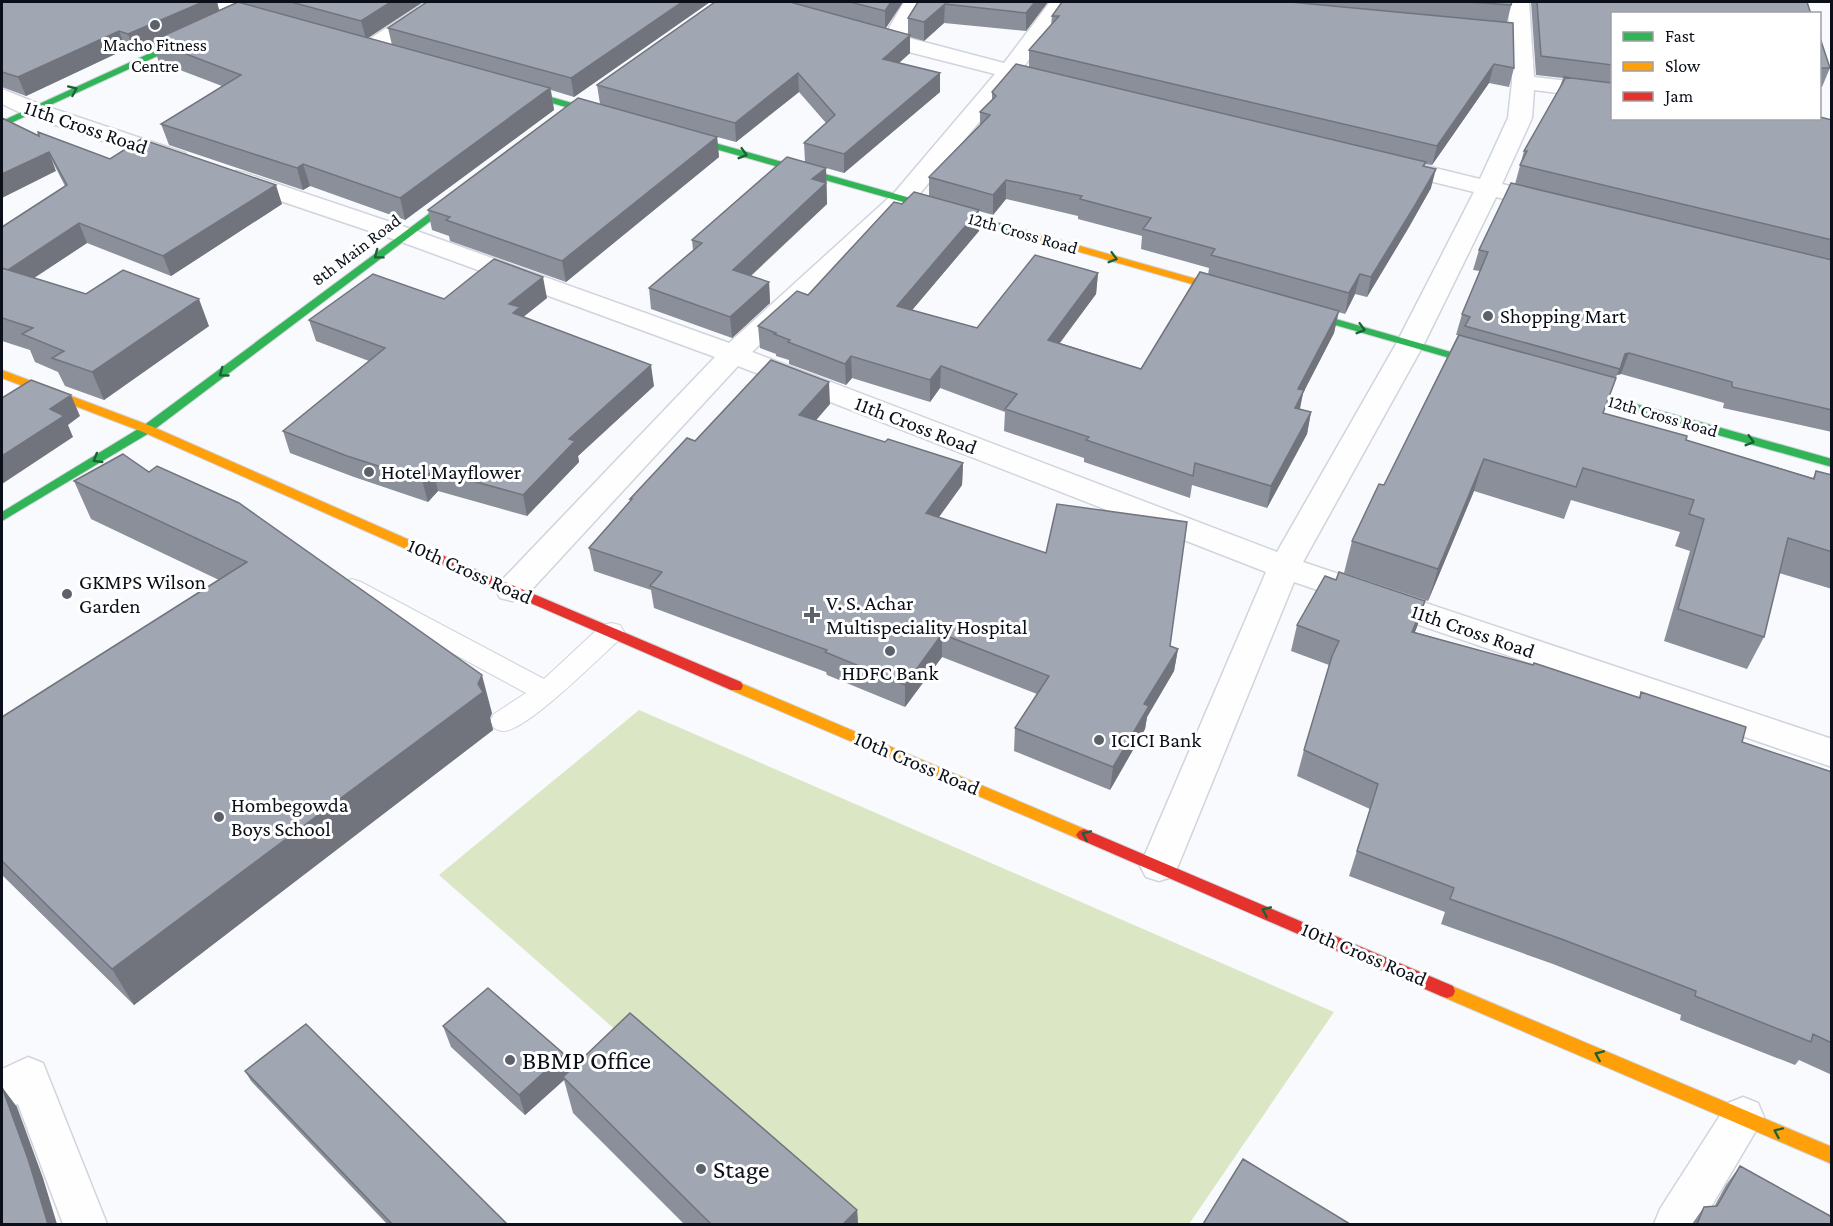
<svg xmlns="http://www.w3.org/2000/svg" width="1833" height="1226" font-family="'Crimson Pro',serif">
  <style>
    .green { fill: #dbe6c5 }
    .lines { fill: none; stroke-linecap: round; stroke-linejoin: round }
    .lane-casing { stroke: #d0d4dc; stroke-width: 2 }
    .street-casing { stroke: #d0d4dc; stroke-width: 3 }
    .fast-casing { stroke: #d0d4dc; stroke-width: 2 }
    .slow-casing { stroke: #d0d4dc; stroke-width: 2 }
    .jam-casing { stroke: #d0d4dc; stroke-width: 2 }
    .lane { fill: #fefeff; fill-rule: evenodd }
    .street { fill: #fefeff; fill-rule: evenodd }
    .fast { fill: #30b455; fill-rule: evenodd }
    .slow { fill: #ff9f0a; fill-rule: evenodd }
    .jam { fill: #e5322d; fill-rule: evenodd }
    .wall { fill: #8a8f9a; fill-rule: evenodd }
    .shaded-wall { fill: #71747d }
    .building { fill: #a1a6b3; stroke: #71747d; stroke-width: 1.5 }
    .oneway { stroke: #1d6237 }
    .poi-dot { fill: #5d6169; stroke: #fff; stroke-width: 2 }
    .labels { text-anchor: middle; stroke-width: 6; stroke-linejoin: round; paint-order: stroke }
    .far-poi-label { font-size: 18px; fill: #0a0f19; stroke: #fff }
    .far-street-label { font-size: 18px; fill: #0a0f19; stroke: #fff }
    .street-label { font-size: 21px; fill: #0a0f19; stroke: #fff }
    .poi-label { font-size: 21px; fill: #0a0f19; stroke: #fff; text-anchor: start }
    .near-poi-label { font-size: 26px; fill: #0a0f19; stroke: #fff; text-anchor: start }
  </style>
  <rect width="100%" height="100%" fill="#f8fafd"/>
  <path class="green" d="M639,710L1334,1012L1189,1224H837L439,875Z"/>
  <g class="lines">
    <defs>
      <path id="lane" d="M352,579L361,582L544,679L602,625L611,623L620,625L624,632L620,639C601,656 526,732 503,731C500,731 497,729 494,728L490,721L494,714L526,693L343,594L339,588L343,582Z"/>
      <path id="street" d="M204,2C219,1 243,0 253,13L250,18L242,19L234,18L208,6Z
        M426,2H450L446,6L378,54L370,56L362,54L359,49L362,44Z
        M904,2H926L905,37L1004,63L1050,2H1070L1023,68L1060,77L1063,82L1060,87L1052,89L1015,79L912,203L752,352L1277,552L1396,344L1474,192L1381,169L1378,164L1381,159L1390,157L1480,179L1508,118L1512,82L1508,2H1529L1534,77L1612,86V100L1534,90L1532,118L1502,184L1559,198L1562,203L1559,208L1550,210L1496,197L1424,344L1303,562L1832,739V767L1294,582L1178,866L1172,877L1159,881L1146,877L1140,866L1266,572L738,366L524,598L512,601L500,598L496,590L500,582L715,357L396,240L227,183L224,178L227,173L236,171L245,173L414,230L729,343L894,193L995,74L858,39L855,34L858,29L866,27L886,33Z
        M2,89L39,104L185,153L188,158L185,163L176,165L167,163L23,114L2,104Z
        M28,1057L43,1063L107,1224H63L18,1104L2,1110V1069Z
        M1743,1097L1758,1103L1764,1117L1701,1224H1654L1660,1209L1728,1103Z"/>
      <path id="fast" d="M196,32L200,35L199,37L2,127V121Z
        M508,85L615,115L617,117L612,120L505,90L503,88Z
        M676,132L1028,231L1029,233L1024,236L1020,235L673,137L671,135Z
        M465,187L469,188V192L151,432L2,521V512L143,426Z
        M1294,307L1496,365L1498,367L1496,369H1488L1290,312L1288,310Z
        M1565,384L1832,459V467L1561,391L1559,388Z"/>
      <path id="slow" d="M1024,230L1242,292L1243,294L1242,296H1234L1020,235L1019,233Z
        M2,370L151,426L423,546L424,549L423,552H413L143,432L2,378Z
        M736,681L1089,831L1092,835L1089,839L1084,841L1079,839L731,690L729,686L731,682Z
        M1447,984L1832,1147V1164L1441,996L1439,991L1441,986Z"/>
      <path id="jam" d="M418,545L741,682L743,686L741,690H731L413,552L412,549Z
        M1084,829L1453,986L1455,991L1453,996L1447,998L1441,996L1079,839L1076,835L1079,831Z"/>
    </defs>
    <use href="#lane" class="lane-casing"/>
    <use href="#street" class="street-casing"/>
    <use href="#fast" class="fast-casing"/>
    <use href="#slow" class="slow-casing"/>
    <use href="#jam" class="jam-casing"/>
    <use href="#lane" class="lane"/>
    <use href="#street" class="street"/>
    <use href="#fast" class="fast"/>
    <use href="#slow" class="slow"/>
    <use href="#jam" class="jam"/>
  </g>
  <path class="wall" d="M2,2H217L219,10L238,2H423L368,38L392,45L388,28L710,2L574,97L551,90L554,110L405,220L310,186L303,190L169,145L161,124L222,86L159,62L153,45L135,53L126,49L26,96L2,87Z
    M715,2H903L886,28L908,35V18L918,2H1048L1026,31L944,23L924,41L910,37V53L899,63L940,92L844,173L826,168L827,204L751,276L769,282L770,303L732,338L651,309L649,288L693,250L692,240L805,162L804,143L826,123L799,92L736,142L717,137L719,157L566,282L450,241L449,236L432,230L428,210L600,104L597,85Z
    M1062,2H1512L1507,22L1514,68L1509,87L1489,83L1432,165L1425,164V166L1431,188L1409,227L1367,297L1355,294L1345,314L1338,312L1334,333L1303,393L1300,409L1311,412L1307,434L1267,508L1192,485L1190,498L1084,462V458L1004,431L1005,412L940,388L930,402L852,378L846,385L789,364V360L776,356V354L760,348L758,326L808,295L902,204L929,196V177L980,125V112L992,100V92L1029,67V50L1051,26L1052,16ZM1006,199L1078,216V219L1142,236L1141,249L1209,268L1208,275L1141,369L1060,343L1096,294L1098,273L977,328L912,310L979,231V211L993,215Z
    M1531,2H1808L1807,3L1612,14V118L1832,120V432L1723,408L1724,403L1621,374L1617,375L1603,413L1686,440L1813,478L1816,471L1832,475V589L1779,573L1764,637L1747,669L1664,641L1690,551L1675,546L1680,532L1571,500L1564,519L1474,491L1428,601L1344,573L1352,541L1384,485L1458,335H1456L1462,314L1480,271L1473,270L1479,250L1515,184L1524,151L1559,89L1563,78L1536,75Z
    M1820,38L1830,68L1822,87H1820Z
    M39,135L110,159L282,204L171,276L87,243L34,278L86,294L209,326L104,400L65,386L58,372L35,362L30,350L2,341V227L65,186Z
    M547,298L523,317L654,386L578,456L579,462L527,516L438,491L428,502L354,477L290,453L283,431L369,361L316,341L309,320Z
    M830,404L815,420L885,442L963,463L962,485L939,517L1170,646L1178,649L1174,671L1147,717L1145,729L1110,790L1014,751L1015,728L1037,694L942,657L905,707L827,675L826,672L654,608L651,590L594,571L589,548L631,501L630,499L695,441Z
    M123,454L492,713L490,718L493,730L134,1005L2,875V717L219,580L91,519L74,481Z
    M1425,601L1415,632L1639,697L1641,692L1742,742L1832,772V1075L1799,1060L1795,1065L1680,1020L1681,1015L1553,964L1441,924L1445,912L1349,876L1370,809L1297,776L1304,750L1329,665L1291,651L1297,625Z
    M443,1026L564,1054L569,1071L857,1210L858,1224H684L573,1113L564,1080L525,1115L451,1047Z
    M245,1071L507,1224H387L251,1081Z
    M1740,1166L1832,1224H1692L1704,1207H1714L1726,1185Z"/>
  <path class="shaded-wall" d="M203,2H217L220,14L152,41L153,45L135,53L128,34Z
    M391,2H423L366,39L361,21Z
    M682,2H710L574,97L571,78Z
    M891,2H903L885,29V11Z
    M1035,2H1048L1026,31V13Z
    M945,4L944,23L924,41V22Z
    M119,31L126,49L26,96L18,77Z
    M910,35V53L883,77V59Z
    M1494,64L1489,83L1432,165L1437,146Z
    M798,73L799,92L736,142L735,123Z
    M940,73V92L844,173V154Z
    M550,88L554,110L405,220L400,198Z
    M717,137L719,157L566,282L562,261Z
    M49,152L56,171L2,198V174Z
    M303,164L310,186L303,190L297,168Z
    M826,168L827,204L735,290L733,270L812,179Z
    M1436,169L1431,188L1409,227L1367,297L1371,277Z
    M1006,180V199L993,215V195Z
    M276,185L282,204L171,276L163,256Z
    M979,210V231L897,328V306Z
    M79,223L87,243L2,299V274Z
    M1098,273L1096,294L1046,361L1048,340Z
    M1360,274L1355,294L1345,314L1349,293Z
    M543,277L547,298L522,318L517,334L509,304Z
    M769,282L770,303L732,338L730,317Z
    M199,299L209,326L104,400L92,372Z
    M1339,311L1334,333L1303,393L1299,412L1291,430L1298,389Z
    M1629,353L1621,374L1617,375L1625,354Z
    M851,356L852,378L846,385L845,364Z
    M651,365L654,386L578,456L579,462L527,516L523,495L569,439Z
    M941,366L940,388L930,402V380Z
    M829,382L830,404L801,438L799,415Z
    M71,395L80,416L68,425L73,437L2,484V456L50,409Z
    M1311,412L1307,434L1267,508L1271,486Z
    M1484,459L1474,491L1428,601L1438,569Z
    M963,463L962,485L926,535V513Z
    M433,470L438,491L428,502L422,480Z
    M1425,601L1417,627L1404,657L1412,632Z
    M942,634V657L905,707V685Z
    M1178,649L1174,671L1147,717L1145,729L1110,790L1113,767L1144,704Z
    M482,675L492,713L490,718L493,730L134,1005L112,969L478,684Z
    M564,1054L570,1074L563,1077L564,1080L525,1115L519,1095Z
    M2,1087L17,1107L43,1178L57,1224H48Z
    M857,1210L858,1224H843Z"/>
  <path class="building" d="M2,2H203L128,34L119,31L18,77L2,72Z
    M238,2L550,88L400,198L303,164L297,168L161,124L241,75L152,41Z
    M291,2H391L361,21Z
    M427,2H682L571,78L388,28Z
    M715,2H790L910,35L883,59L940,73L844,154L804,143L835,115L798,73L735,123L597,85Z
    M850,2H891L885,11Z
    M918,2H1035L1026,13L945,4L924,22L908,18Z
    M1062,2H1290L1513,23L1514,68L1494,64L1437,146L1029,50L1059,16H1052Z
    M1469,2H1512L1511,5Z
    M1537,2H1807L1811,14H1612V65L1541,56Z
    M1820,38L1830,68H1820Z
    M1016,64L1426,162L1423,166L1436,169L1414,207L1371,277L1360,274L1349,293L1211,255L1215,249L1143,229L1151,218L1080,199L1082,196L1006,180L993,195L929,177L990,115L980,112L996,96L992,92Z
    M1563,77L1612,83V118H1820V117L1832,120V240L1520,165L1527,151H1524L1566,77Z
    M578,98L717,137L562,261L446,220L450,217L428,210Z
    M2,118L39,136L38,132L110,159L141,139L276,185L163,256L79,223L8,270L2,268V227L67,185L49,152L2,174Z
    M787,157L826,168L812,179L826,183L733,270L769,282L730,317L649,288L702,243L692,240Z
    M1511,183L1832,260V410L1732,387V382L1629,353L1625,354L1620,369L1465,326L1470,317L1462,314L1488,252L1479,250Z
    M914,192L979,210L897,306L977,328L1035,255L1098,273L1048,340L1141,369L1200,272L1339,311L1298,389L1304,390L1295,408L1311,412L1271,486L1195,463L1193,476L1086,440L1089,437L1005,409L1017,394L941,366L930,380L851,356L845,364L788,342L790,340L774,334L776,333L758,326L797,291L808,295L894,202L902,204Z
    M494,259L543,277L509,304L520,307L513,313L651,365L569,439L575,441L523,495L433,470L422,480L347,456L283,431L385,348L309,320L373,274L444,299Z
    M2,268L86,294L123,270L199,299L92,372L52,358L64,351L22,334L33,328L2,318Z
    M1459,335L1616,378L1603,413L1687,436L1686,440L1814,479L1816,471L1832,475V552L1788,538L1764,637L1678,609L1704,519L1689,514L1694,500L1583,468L1576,487L1484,459L1438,569L1352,541L1379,484L1384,485Z
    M771,360L829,382L799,415L885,442L888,439L963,463L926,513L1046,553L1057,504L1187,522L1170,646L1178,649L1144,704L1149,706L1113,767L1015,728L1049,676L942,634L905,685L825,652L827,650L650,586L662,572L589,548L632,499H630L687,438L695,441Z
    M31,380L71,395L50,409L64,416L2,456V398Z
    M123,454L149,472L157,466L239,503L482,675L478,684L483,692L112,969L2,861V717L247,562L74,481Z
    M1339,572L1425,601L1412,632L1533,665L1534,663L1640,698L1641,692L1746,727L1742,742L1832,772V1043L1813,1034L1811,1042L1695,996L1696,991L1564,940L1450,899L1454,888L1357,851L1378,784L1304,750L1332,656L1339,641L1297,625L1325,576L1336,580Z
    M488,988L564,1054L519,1095L443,1026Z
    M630,1013L857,1210L843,1224H711L563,1077Z
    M306,1024L507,1224H392L245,1071Z
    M2,1087L28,1159L48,1224H2Z
    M1243,1159L1350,1224H1203Z
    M1740,1166L1832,1217V1224H1697L1704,1207L1717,1206Z"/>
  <defs><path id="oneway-chevron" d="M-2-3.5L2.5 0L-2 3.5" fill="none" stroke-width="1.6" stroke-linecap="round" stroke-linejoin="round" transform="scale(1.5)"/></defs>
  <g class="oneway">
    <use href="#oneway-chevron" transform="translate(73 90) rotate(-24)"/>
    <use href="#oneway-chevron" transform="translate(743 154) rotate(16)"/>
    <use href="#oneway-chevron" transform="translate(378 255) rotate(143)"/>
    <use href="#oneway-chevron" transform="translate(1113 258) rotate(16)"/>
    <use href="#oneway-chevron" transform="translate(1361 329) rotate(16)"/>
    <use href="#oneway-chevron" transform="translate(223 373) rotate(144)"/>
    <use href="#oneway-chevron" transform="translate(1750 441) rotate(16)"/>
    <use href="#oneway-chevron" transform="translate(97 459) rotate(149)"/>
    <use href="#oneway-chevron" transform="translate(1086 835) rotate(-157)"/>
    <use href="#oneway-chevron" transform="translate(1266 911) rotate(-157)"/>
    <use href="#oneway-chevron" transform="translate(1599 1055) rotate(-157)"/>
    <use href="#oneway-chevron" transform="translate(1778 1132) rotate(-156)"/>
  </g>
  <g class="poi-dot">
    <circle cx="155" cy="25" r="6"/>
    <circle cx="1488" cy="316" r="6"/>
    <circle cx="369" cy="472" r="6"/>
    <circle cx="67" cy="594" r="6"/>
    <path d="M809 606h6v6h6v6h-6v6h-6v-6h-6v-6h6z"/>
    <circle cx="890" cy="651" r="6"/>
    <circle cx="1099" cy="740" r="6"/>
    <circle cx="219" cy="817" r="6"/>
    <circle cx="510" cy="1060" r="6"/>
    <circle cx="701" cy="1169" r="6"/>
  </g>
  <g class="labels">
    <g class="far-poi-label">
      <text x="155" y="51">Macho Fitness<tspan x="155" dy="21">Centre</tspan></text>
    </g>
    <g class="far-street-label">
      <text transform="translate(1023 233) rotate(16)" y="6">12th Cross Road</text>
      <text transform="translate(356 250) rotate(-37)" y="6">8th Main Road</text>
      <text transform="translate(1663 416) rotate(16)" y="6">12th Cross Road</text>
    </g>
    <g class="street-label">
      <text transform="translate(86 127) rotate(19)" y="7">11th Cross Road</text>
      <text transform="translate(916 425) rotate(21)" y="7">11th Cross Road</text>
      <text transform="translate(470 571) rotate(24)" y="7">10th Cross Road</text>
      <text transform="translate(1473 631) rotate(19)" y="7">11th Cross Road</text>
      <text transform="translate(917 763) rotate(23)" y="7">10th Cross Road</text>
      <text transform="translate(1364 954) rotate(23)" y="7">10th Cross Road</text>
    </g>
    <g class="poi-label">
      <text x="1500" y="323">Shopping Mart</text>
      <text x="381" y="479">Hotel Mayflower</text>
      <text x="79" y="589">GKMPS Wilson<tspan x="79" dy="24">Garden</tspan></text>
      <text x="826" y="610">V. S. Achar<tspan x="826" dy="24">Multispeciality Hospital</tspan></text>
      <text x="890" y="680" text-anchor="middle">HDFC Bank</text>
      <text x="1111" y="747">ICICI Bank</text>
      <text x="231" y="812">Hombegowda<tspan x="231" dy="24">Boys School</tspan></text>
    </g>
    <g class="near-poi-label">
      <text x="522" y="1069">BBMP Office</text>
      <text x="713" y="1178">Stage</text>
    </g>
  </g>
  <rect width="1833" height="1226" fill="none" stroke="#0a0f19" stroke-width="6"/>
  <rect x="1611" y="12" width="210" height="108" fill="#ffffff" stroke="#9d9fa3" stroke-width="1.5"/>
  <rect x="1623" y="32" width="30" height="9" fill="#30b455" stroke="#9d9fa3" stroke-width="1.5"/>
  <text x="1665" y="42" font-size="18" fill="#0a0f19">Fast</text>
  <rect x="1623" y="62" width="30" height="9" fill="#ff9f0a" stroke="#9d9fa3" stroke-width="1.5"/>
  <text x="1665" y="72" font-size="18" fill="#0a0f19">Slow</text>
  <rect x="1623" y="92" width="30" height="9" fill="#e5322d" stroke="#9d9fa3" stroke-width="1.5"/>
  <text x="1665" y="102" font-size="18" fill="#0a0f19">Jam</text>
</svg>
